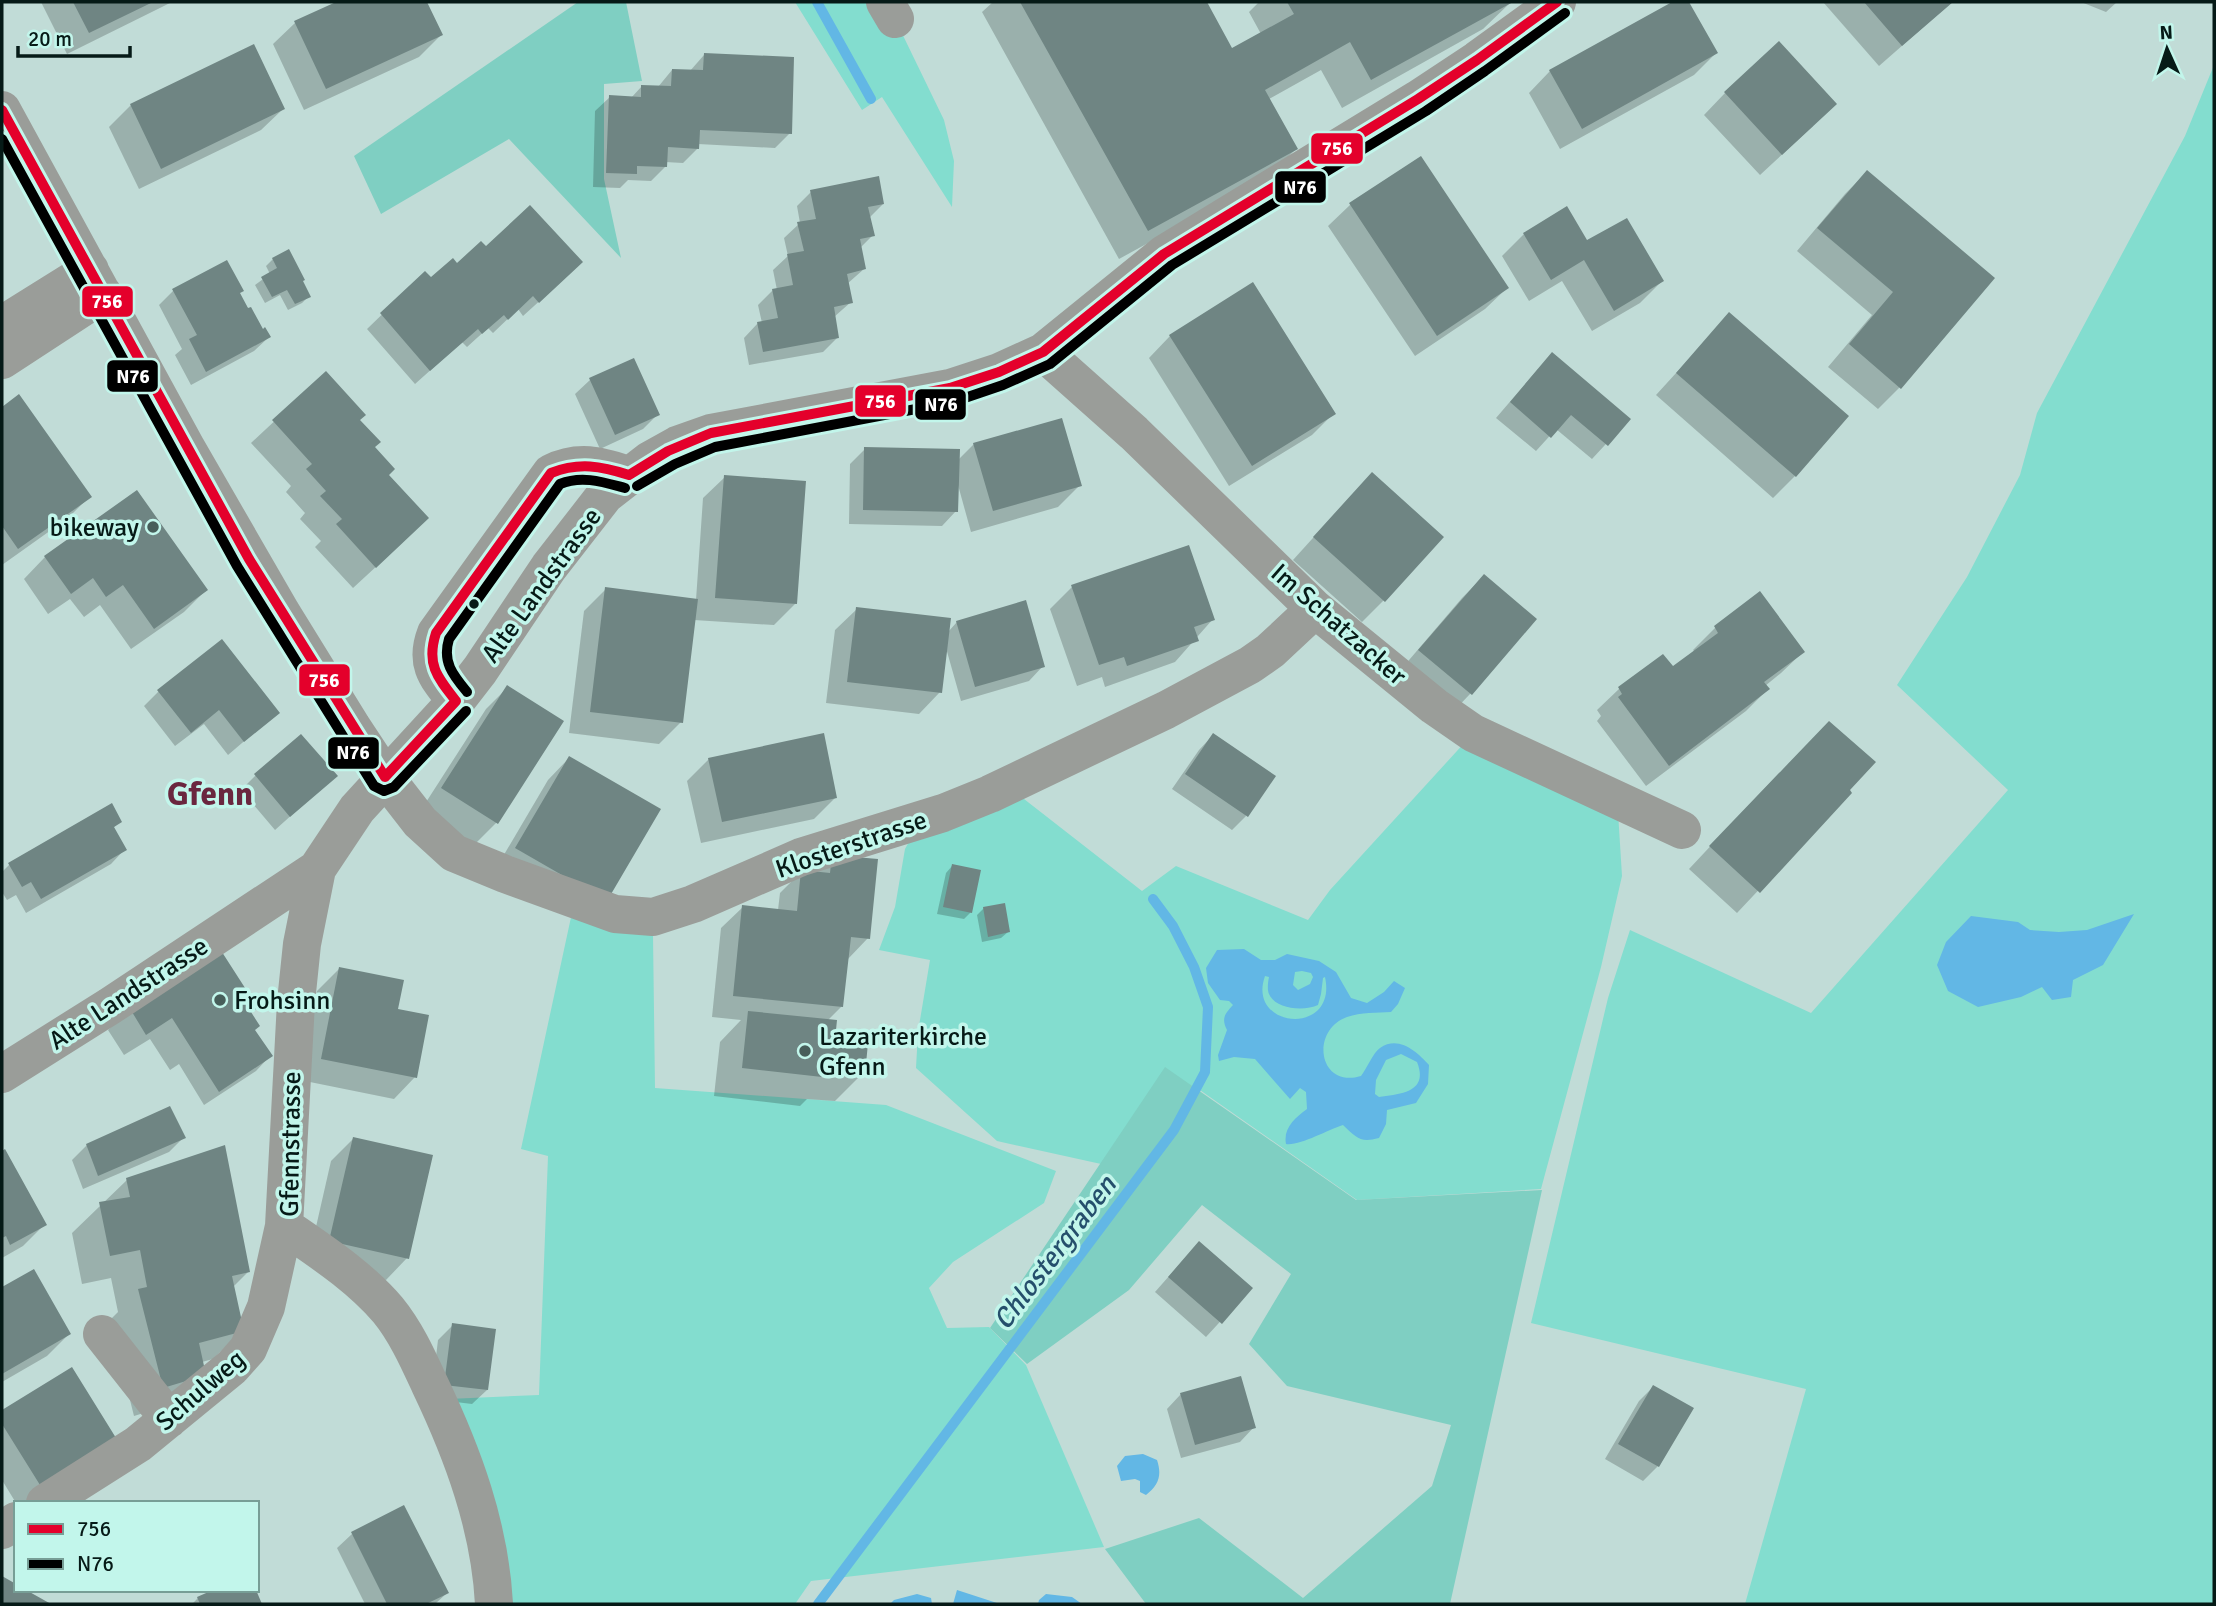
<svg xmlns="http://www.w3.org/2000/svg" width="2216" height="1606" font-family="Signika,sans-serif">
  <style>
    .green { fill: #83ddcf }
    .forest { fill: #7fcfc2 }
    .water { fill: #62b7e5; fill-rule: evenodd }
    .shadow { fill: #0003 }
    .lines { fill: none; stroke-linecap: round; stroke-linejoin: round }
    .stream { stroke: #62b7e5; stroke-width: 10 }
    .building { fill: #6f8583 }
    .minor { stroke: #9a9d99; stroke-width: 38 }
    .bus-1-casing { stroke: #c2f6eb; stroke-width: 16 }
    .bus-2-casing { stroke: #c2f6eb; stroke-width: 16 }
    .bus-1 { stroke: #e4002b; stroke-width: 10 }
    .bus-2 { stroke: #000; stroke-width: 10 }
    .poi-dot { fill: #475e5a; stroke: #c2f6eb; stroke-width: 2.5 }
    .bus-dot { fill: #061a17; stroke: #c2f6eb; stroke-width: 2.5 }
    .labels { text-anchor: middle; stroke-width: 7; stroke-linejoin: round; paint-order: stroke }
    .poi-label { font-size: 26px; fill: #061a17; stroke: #c2f6eb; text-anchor: start }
    .street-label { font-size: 26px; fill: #061a17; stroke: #c2f6eb }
    .water-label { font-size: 28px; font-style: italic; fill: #254f6c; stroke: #c2f6eb }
    .district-label { font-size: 33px; font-weight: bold; fill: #6a273f; stroke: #c2f6eb }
    .line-badge { stroke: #c2f6eb; stroke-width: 2.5 }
    .badge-label { font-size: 19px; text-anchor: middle; font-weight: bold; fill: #fff }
  </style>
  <rect width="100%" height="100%" fill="#c1dcd7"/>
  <path class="green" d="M795,2H891L895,19L944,120L954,161L952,207L882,97L862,110Z
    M2214,65V1604H1745L1806,1389L1531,1323L1608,998L1630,930L1811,1013L2008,790L1897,685L1967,577L2020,475L2037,413L2185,136Z
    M1467,740L1618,812L1622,876L1601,967L1541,1189L1357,1200L1197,1088L1174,1130L1142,1173L997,1141L916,1068L918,1032L930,960L879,950L895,907L905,849L910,840L1015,792L1142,891L1176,866L1308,920L1330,890Z
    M573,908L653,935L655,1088L886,1105L1056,1171L1044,1203L953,1262L929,1288L947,1328L989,1327L1026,1365L1104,1547L811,1581L795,1604H506L448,1399L539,1395L548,1156L521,1149Z"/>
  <path class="forest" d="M578,2H626L642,81L604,84V179L621,258L509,139L381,214L354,156Z
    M1165,1067L1356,1200L1542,1190L1450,1604H1146L1105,1549L1199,1518L1303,1598L1432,1486L1451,1425L1287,1386L1249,1344L1291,1274L1202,1205L1129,1290L1027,1364L990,1328Z"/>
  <path class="water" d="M2134,914L2103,965L2073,980L2071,997L2052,1000L2042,987L2021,997L1978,1007L1948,991L1937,965L1946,942L1971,916L2018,922L2030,930L2059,932L2087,930Z
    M1244,949L1261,960H1275L1287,954L1319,961L1336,972L1351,998L1367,1003L1384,992L1394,981L1405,988L1398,1004L1391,1012C1377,1013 1361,1012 1347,1017C1310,1030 1318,1089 1361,1076C1367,1068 1373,1053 1380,1048C1399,1035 1417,1052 1429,1065L1428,1084L1416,1103L1387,1110L1386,1124L1379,1138C1360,1143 1357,1138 1343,1125C1327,1130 1300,1146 1286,1144C1283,1128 1295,1118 1307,1109L1306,1092L1300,1088L1290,1099L1255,1059L1234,1057L1219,1061L1218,1055L1227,1030C1221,1018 1225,1014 1233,1005L1229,1001L1220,1000L1208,983L1206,968L1217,950ZM1302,971L1311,973L1313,977L1310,984L1298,990L1293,985L1295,972ZM1265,976L1269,977C1268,982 1267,989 1269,994C1276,1010 1305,1011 1318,1005L1321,994L1323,978L1325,977C1338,1037 1246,1029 1265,976ZM1401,1054L1417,1062C1429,1092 1401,1094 1379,1097L1375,1094L1376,1080L1386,1060Z
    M1143,1454L1157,1460C1162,1475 1159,1485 1146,1495L1140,1492V1481L1135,1479L1121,1481L1117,1466L1125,1456Z
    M957,1590L1000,1604H953Z
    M917,1594L931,1598L932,1604H890L894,1600Z
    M1046,1594L1072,1597L1082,1604H1038L1039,1600Z"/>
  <path class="shadow" d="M41,2H172L67,54Z
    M340,2H425L441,35L419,57L304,110L273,44L295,23Z
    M993,2H1205L1232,50L1261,34L1249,12L1259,2H1511L1483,29L1342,108L1321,70L1269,99L1296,149L1268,177L1119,259L982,12Z
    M1676,2H1687L1716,53L1694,75L1560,149L1529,93L1550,71Z
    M1823,2H1952L1879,66Z
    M2081,2H2117L2106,12Z
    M704,55L790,133L775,148L698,144V148L683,163L665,162V167L651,181L628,180L620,188L593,187L595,111L610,97L631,98L642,86L658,87L672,70L690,71Z
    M1725,93L1813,126L1760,175L1704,115Z
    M131,105L283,109L261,130L139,189L109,127Z
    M1421,158L1507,288L1485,309L1415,356L1328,226L1350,205Z
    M1867,172L1993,278L1900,387L1878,409L1828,367L1872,315L1797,251L1845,194Z
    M811,192L883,204L869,218L873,235L860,248L864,269L847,284L851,302L834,317L838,337L823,352L749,365L744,338L758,323H762L758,305L773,290H777L773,270L788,256L784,238L800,223L797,206Z
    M1524,234L1662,281L1640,303L1592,331L1562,281L1529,301L1502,256Z
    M486,248L566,277L523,316L518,309L493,333L488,328L467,347L462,342L415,384L367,329L425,273L431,280Z
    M273,259L301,282L309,296L302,303L288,310L280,295L265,303L255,285L270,274L266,266Z
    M173,291L239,294L262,331L269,337L254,351L191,385L175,355L182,349L159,305Z
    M1729,315L1795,476L1773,498L1656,395Z
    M1170,336L1333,414L1312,435L1229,486L1149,358Z
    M1538,369L1629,419L1592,459L1556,429L1536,451L1496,418Z
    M326,373L358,420L387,475L405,540L353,588L315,547L321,541L300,519L305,513L286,492L291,486L251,443Z
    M590,380L657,415L643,429L600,449L575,394Z
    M19,397L90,496L68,518L2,565V409Z
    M974,444L1080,485L1058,507L971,532L958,485L956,511L942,526L849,524L850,464L865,449L957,461Z
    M725,477L796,603L774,625L694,620L681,722L659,744L569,733L584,611L606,589L696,600L703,498Z
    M1351,496L1384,600L1362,622L1293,560Z
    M45,557L206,590L184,612L131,649L100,605L84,617L70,599L48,614L24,579Z
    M1484,576L1534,619L1470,694L1449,716L1398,673L1462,598Z
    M1072,587L1213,619L1175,662L1105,687L1102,677L1077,686L1050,609Z
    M1760,594L1803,652L1781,673L1765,686L1768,689L1746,711L1646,786L1597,721L1601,716L1597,710L1619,689L1672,669L1695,652L1693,650L1715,628Z
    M857,609L948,632L957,622L1043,666L1029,681L961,701L946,648L940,692L919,714L826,703L835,630Z
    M221,642L277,713L228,755L204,724L175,746L144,706L158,692Z
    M508,687L562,721L496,823L474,845L421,810L486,709Z
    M1213,735L1246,816L1232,830L1172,789L1199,750Z
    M569,758L606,899L495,870L548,780Z
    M709,759L836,797L814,819L701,843L687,781Z
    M1780,772L1850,793L1737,913L1689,869Z
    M256,775L335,776L275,830L241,790Z
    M111,806L120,821L113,828L125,849L111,864L26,913L16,895L7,900L2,892V872L9,865Z
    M833,857L868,938L847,960L842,1006L827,1021L863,1073L835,1101L807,1099L800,1106L714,1096L720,1042L741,1020L712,1017L721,928L743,907L778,910L780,893L802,871Z
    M952,866L971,912L964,919L937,914L946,873Z
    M984,908L1008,932L1001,938L982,942L977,915Z
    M339,969L396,1010L415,1077L394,1099L300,1080L317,991Z
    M256,1008L250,1014L253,1031L270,1056L256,1071L204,1105L179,1064L170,1070L150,1039L124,1055L108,1030L130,1009Z
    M183,1138L169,1152L83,1189L72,1160L87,1145Z
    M353,1139L407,1258L386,1280L308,1262L331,1161Z
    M5,1151L45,1224L23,1246L2,1258V1153Z
    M127,1180L248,1272L232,1288L242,1331L213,1359L202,1362L176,1403L134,1416L110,1320L118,1312L111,1278L82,1284L72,1233Z
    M1185,1258L1251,1288L1206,1337L1155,1292Z
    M33,1272L69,1334L47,1356L2,1382V1289Z
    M453,1325L487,1390L472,1404L431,1399L438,1340Z
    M71,1369L40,1503H16L2,1480V1412Z
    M1653,1387L1658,1466L1643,1481L1605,1459L1639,1401Z
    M1181,1394L1254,1427L1240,1442L1181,1458L1167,1409Z
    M352,1534L447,1593L435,1604H365L337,1548Z
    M255,1590L260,1604H192L198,1598Z"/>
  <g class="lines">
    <path class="stream" d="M817,2L871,99
      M818,1604L1174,1130L1205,1072L1208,1007L1194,967L1173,926L1153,899"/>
  </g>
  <path class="building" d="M73,2H153L89,33Z
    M336,2H427L443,35L326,89L294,21Z
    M1020,2H1207L1232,48L1294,14L1287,2H1513L1371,80L1350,42L1265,90L1298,149L1148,231Z
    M1672,2H1689L1718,53L1582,129L1549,70Z
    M1864,2H1953L1902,46Z
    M1779,41L1837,104L1782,155L1724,92Z
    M254,44L285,109L161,169L130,104Z
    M704,53L794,57L792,134L700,130L699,149L668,147L667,167L637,166V174L606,173L609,95L641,97V85L671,86L672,69L703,70Z
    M1421,156L1509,288L1437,336L1349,203Z
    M1867,170L1995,278L1901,389L1849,344L1893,292L1817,228Z
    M879,176L884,204L868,207L875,236L860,239L866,269L847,274L853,303L834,307L839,338L763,352L757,322L778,318L772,289L793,285L787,254L804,251L797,222L816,219L810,190Z
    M530,205L583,262L539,303L533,296L508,320L504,315L482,334L478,329L430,371L380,313L425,271L431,277L453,258L457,263L481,241L486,246Z
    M1567,206L1587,240L1627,218L1664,281L1614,311L1584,260L1551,280L1523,233Z
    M289,249L305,280L303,281L311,297L295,304L287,290L272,297L261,277L277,268L272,258Z
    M227,260L244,291L240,293L248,308L251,307L263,329L265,327L271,337L206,372L189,339L197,335L172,289Z
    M1253,282L1336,414L1252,466L1169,335Z
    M1729,312L1849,416L1796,477L1676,373Z
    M1552,352L1631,419L1608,446L1571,415L1551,438L1510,402Z
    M634,358L660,415L615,435L589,378Z
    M326,371L366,415L360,420L381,442L375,447L395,469L389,475L429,518L376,568L336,524L342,519L320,496L326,491L306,469L312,464L272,420Z
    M19,394L92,497L18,549L2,526V407Z
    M1062,418L1082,486L993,511L973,443Z
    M864,447L960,449L958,512L863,510Z
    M1372,472L1444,537L1385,602L1313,537Z
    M724,475L806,481L797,604L715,598Z
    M137,490L208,590L154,629L123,585L106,597L93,578L71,594L44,556Z
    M1189,545L1215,620L1194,627L1199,641L1127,666L1124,657L1099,665L1071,585Z
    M1484,574L1537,619L1472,695L1418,650Z
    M605,587L698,599L683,723L590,712Z
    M1760,591L1805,652L1764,682L1770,689L1669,766L1618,697L1622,694L1618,687L1663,654L1673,666L1718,633L1714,626Z
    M1026,600L1045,667L975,687L956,621Z
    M856,607L951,618L942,693L847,682Z
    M222,639L280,713L244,742L219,710L191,733L157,690Z
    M507,685L564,721L498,824L441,788Z
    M1829,721L1876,762L1850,790L1852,793L1760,893L1709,846Z
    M824,733L837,798L722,822L708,758Z
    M1213,733L1276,776L1248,817L1185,774Z
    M301,734L338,776L290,817L254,774Z
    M569,756L661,809L607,901L515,848Z
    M112,803L122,822L114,827L127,850L41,899L31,882L22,887L8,863Z
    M832,855L878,859L870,939L851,937L843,1007L733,996L742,905L797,911L801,870L830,873Z
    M952,864L981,870L972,913L943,907Z
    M1005,903L1010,932L988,937L983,907Z
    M220,949L258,1008L251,1012L260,1026L255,1030L273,1056L219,1092L172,1018L146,1035L129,1007Z
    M339,967L404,980L398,1009L429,1015L417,1078L321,1059Z
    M748,1011L837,1020L836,1030L869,1033L865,1074L832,1070L831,1078L742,1068Z
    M170,1106L186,1138L98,1176L86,1144Z
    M353,1137L433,1155L409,1259L329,1241Z
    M225,1145L250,1272L232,1276L244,1331L199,1343L206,1375L163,1388L138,1289L147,1287L140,1250L110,1256L99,1202L130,1197L126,1178Z
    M5,1149L47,1225L10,1245L6,1236L2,1238V1151Z
    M1199,1241L1253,1288L1222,1324L1168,1277Z
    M34,1269L71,1334L2,1374V1287Z
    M452,1323L496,1329L488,1390L444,1385Z
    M72,1367L121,1446L45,1493L2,1424V1410Z
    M1241,1376L1256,1428L1195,1445L1180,1393Z
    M1653,1385L1694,1408L1659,1467L1618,1444Z
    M404,1505L449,1593L426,1604H387L351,1532Z
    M2,1576L16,1584V1590H26L51,1604H2Z
    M213,1590H256L262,1604H200L197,1597Z"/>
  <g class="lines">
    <path class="minor" d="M885,2L895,19
      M2,110L187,449L281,612L352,727L385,777L420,822L454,853L505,874L615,914L653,917L693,904L801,857L943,813L990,794L1166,710L1250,665L1270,651L1315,609
      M2,325L90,270
      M1043,352L1134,433L1315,609L1434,706L1473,733L1682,830
      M2,360L103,294
      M456,701C437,677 424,664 436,633L551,473C580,459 600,466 629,475
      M317,869L302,944L296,1002L284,1226C320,1251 359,1276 388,1310C406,1332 418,1359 430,1385C463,1454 490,1527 494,1604
      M2,1074L110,1006L317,869L357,809L456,701L480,670L549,567L605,495L650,460L677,445L711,433L950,388L999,372L1043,352L1164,254L1418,99L1477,60L1557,2
      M102,1334L169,1419
      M45,1503L138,1444L232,1367L248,1349L266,1307L284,1226
      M2,1530L16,1521"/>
    <defs>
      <path id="bus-1" d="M2,110L249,559L385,777L456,701
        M629,475L668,451L711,433L950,388L999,372L1043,352L1164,254L1418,99L1477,60L1557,2
        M456,701C437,677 426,664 436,633L551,473C579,462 601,466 629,475"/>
      <path id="bus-2" d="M2,139L237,566L374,786L384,791L394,787L466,711
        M637,486L675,464L715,447L953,402L1003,385L1050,364L1172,265L1426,111L1485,71L1565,13
        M467,692C453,675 442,662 449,639L560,484C582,475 603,482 625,488"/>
    </defs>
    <use href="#bus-1" class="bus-1-casing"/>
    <use href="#bus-2" class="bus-2-casing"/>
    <use href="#bus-1" class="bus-1"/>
    <use href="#bus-2" class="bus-2"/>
  </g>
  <g class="poi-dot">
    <circle cx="153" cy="527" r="7"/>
    <circle cx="220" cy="1000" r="7"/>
    <circle cx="805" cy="1051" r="7"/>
  </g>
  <circle class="bus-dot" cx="474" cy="604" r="6"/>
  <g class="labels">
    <g class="poi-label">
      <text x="139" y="536" text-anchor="end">bikeway</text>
      <text x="234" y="1009">Frohsinn</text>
      <text x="819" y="1045">Lazariterkirche<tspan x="819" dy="30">Gfenn</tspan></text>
    </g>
    <g class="street-label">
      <text transform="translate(541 585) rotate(-54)" y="9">Alte Landstrasse</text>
      <text transform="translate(1339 624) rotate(41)" y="9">Im Schatzacker</text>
      <text transform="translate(851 844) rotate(-19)" y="9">Klosterstrasse</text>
      <text transform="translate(128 993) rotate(-33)" y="9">Alte Landstrasse</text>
      <text transform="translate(290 1144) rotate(-89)" y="9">Gfennstrasse</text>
      <text transform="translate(200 1390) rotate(-41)" y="9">Schulweg</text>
    </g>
    <g class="water-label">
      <text transform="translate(1054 1252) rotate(-53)" y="10">Chlostergraben</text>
    </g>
    <g class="district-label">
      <text x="210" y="805">Gfenn</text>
    </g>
  </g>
  <g class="line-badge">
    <rect x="1310" y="132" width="54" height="33" rx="7" fill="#e4002b"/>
    <rect x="1274" y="170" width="53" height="34" rx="7" fill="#000"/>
    <rect x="81" y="285" width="53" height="33" rx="7" fill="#e4002b"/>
    <rect x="106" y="359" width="53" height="34" rx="7" fill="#000"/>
    <rect x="854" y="384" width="53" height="34" rx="7" fill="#e4002b"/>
    <rect x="914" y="388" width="53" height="33" rx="7" fill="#000"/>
    <rect x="298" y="663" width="53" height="34" rx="7" fill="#e4002b"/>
    <rect x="327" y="736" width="53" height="34" rx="7" fill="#000"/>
  </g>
  <g class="badge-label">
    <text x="1337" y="155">756</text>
    <text x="1300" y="194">N76</text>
    <text x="107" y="308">756</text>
    <text x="133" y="383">N76</text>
    <text x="880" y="408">756</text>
    <text x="941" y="411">N76</text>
    <text x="324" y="687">756</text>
    <text x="353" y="759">N76</text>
  </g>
  <rect width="2216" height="1606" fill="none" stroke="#061a17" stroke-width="7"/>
  <rect x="14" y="1501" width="245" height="91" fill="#c2f6eb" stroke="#779e96" stroke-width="2"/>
  <rect x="28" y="1524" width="35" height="10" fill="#e4002b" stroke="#779e96" stroke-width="2"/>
  <text x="77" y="1536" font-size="21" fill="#061a17">756</text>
  <rect x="28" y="1559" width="35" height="10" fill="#000000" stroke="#779e96" stroke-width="2"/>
  <text x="77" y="1571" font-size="21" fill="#061a17">N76</text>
  <g transform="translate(2167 49) rotate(357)" stroke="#c2f6eb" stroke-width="5" paint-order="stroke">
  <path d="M0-5L12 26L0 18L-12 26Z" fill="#061a17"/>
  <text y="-10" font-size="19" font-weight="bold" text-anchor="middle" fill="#061a17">N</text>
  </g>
  <path d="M18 46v10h112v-10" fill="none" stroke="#061a17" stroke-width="3.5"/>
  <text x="28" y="46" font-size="21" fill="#061a17" stroke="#c2f6eb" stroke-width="5" paint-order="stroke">20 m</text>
</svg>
